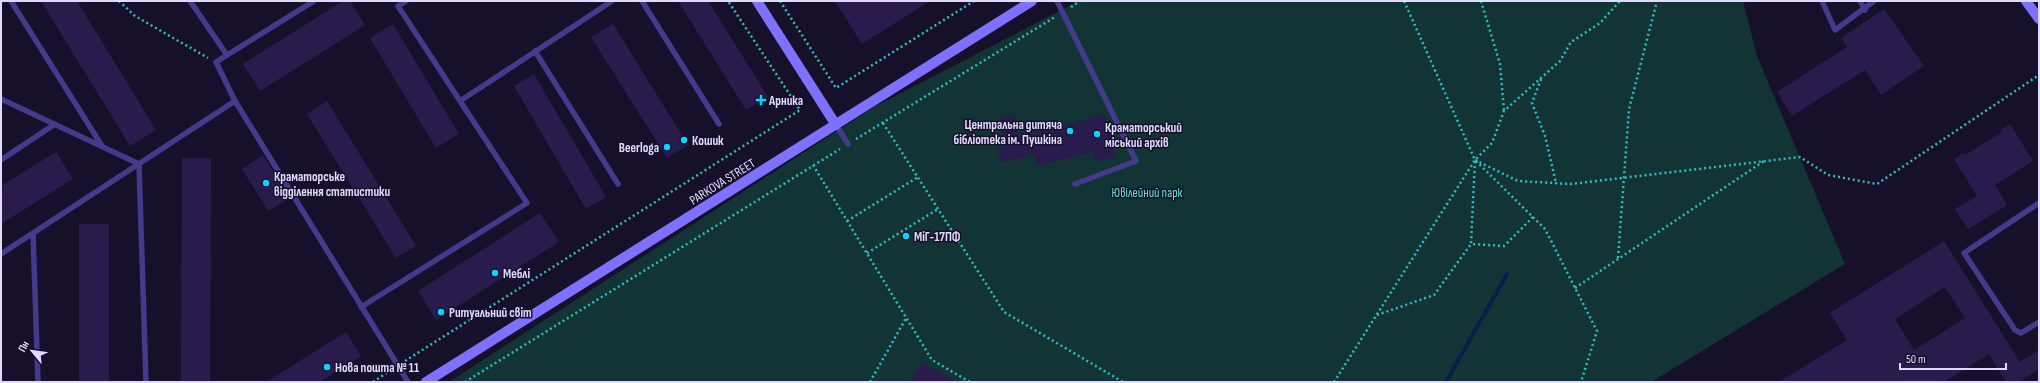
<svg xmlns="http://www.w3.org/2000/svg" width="2040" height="383" font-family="'Sofia Sans Condensed',sans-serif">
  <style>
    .green { fill: #133435 }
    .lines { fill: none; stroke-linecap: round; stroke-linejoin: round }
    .stream { stroke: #091d4b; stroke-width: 4 }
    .building { fill: #291c4d; fill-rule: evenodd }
    .path { stroke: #2dbfc0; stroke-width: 2.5; stroke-dasharray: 2 3; stroke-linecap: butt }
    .lane { stroke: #433a8b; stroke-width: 5.5 }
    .secondary { stroke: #7f71ff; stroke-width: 10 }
    .poi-dot { fill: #06d5ff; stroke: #17102b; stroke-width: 1.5 }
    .labels { text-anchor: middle; stroke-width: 3; stroke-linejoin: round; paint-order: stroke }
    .poi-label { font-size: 13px; font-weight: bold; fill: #e1daff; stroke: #17102b; text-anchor: start }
    .street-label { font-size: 13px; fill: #e1daff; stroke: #17102b }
    .park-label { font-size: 13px; fill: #62e4cc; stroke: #17102b }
  </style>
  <rect width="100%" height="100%" fill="#17102b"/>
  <path class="green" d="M1079,1H1743L1757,56L1845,264L1651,382H449L874,107Z"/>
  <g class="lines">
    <path class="stream" d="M1446,382L1507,274"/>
  </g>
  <path class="building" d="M41,1H77L156,130L130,146Z
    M343,1H350L365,25L260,91L243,64Z
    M678,1H708L768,97L746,110Z
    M835,1H930L862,44Z
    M1884,9L1924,66L1881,95L1865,70L1792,116L1777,92L1847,47L1841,38Z
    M393,24L459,134L436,148L370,38Z
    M613,24L688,145L667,158L591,37Z
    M534,74L606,197L586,209L514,86Z
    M327,101L416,246L396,258L307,114Z
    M1014,114L1019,137L1105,114L1116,157L1095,162L1093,152L1037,166L1034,154L1001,163L997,148L1006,146L999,118Z
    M2010,124L2033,161L1995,185L2007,205L1968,229L1955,209L1977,196L1954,159L1964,153L1965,155L2002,132L2001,130Z
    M56,152L73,179L1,224V186Z
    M263,155L290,198L268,211L242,169Z
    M182,158H211L210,382H181Z
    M540,213L559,242L436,320L418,291Z
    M79,224H109V382H79Z
    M1944,241L2020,362L2039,350V369L2019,382H2006L1989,354L1944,382H1779L1847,340L1830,313ZM1945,287L1965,318L1914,350L1895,319Z
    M346,332L361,356L320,382H266Z
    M922,363L957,382H910Z"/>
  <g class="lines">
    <path class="path" d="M119,1L135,16L208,58
      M780,1L836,88L974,1
      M1481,1L1500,64L1504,111
      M1071,7L1080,1
      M1541,79L1532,103L1545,136L1556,183
      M883,123L1004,312L1123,382
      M856,139L1055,17
      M1475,160L1518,181L1571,184L1800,157L1828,175L1877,184L2039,75
      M1476,161L1545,229L1597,331L1581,382
      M813,165L932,360L970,382
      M1533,217L1504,246L1471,244L1475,160L1492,143L1504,111L1560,61L1571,42L1600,23L1620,1
      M847,221L918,177
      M867,253L938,209
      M1618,258L1629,109L1657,1
      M1575,288L1764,161
      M1377,315L1434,295L1471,244
      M405,361L800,110L728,1
      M373,382L391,370
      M465,382L840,149
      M870,382L906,318
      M1334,382L1475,160L1404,1"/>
    <path class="lane" d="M11,1L102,146
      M190,1L227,55
      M406,1L398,6L460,101
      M642,1L719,124
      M1057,1L1136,161L1075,184
      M1822,1L1835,30L1874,1
      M1860,1L1865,10
      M535,51L618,184
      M1,99L139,164L146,382
      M235,101L216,62L314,1
      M836,125L848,144
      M1,160L55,124
      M2039,203L1964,253L2015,330L2021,333L2039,322
      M33,233L38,382
      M1,254L235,101L408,382
      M361,307L527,203L460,101L612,1"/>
    <path class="secondary" d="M757,1L836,125
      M2026,1L2039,19
      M426,382L1032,1"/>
  </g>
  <g class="poi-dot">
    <path d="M759 94h4v4h4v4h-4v4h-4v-4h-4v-4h4z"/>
    <circle cx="1070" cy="131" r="4"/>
    <circle cx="1097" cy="134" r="4"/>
    <circle cx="684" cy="140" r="4"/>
    <circle cx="667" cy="147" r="4"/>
    <circle cx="266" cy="183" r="4"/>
    <circle cx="906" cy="236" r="4"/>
    <circle cx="495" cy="273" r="4"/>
    <circle cx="441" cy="312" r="4"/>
    <circle cx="327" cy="367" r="4"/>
  </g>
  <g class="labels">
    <g class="poi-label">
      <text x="769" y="105">Арника</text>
      <text x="1062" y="129" text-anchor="end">Центральна дитяча<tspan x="1062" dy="15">бібліотека ім. Пушкіна</tspan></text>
      <text x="1105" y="132">Краматорський<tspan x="1105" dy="15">міський архів</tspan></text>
      <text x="692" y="145">Кошик</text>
      <text x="659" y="152" text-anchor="end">Beerloga</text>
      <text x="274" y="181">Краматорське<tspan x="274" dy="15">відділення статистики</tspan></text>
      <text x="914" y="241">МіГ-17ПФ</text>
      <text x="503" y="278">Меблі</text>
      <text x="449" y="317">Ритуальний світ</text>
      <text x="335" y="372">Нова пошта № 11</text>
    </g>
    <g class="street-label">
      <text transform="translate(722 181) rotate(-32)" y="5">PARKOVA STREET</text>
    </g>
    <g class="park-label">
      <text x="1147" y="197">Ювілейний парк</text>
    </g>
  </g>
  <rect width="2040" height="383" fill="none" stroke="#e1daff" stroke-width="4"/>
  <g transform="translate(32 351) rotate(299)" stroke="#17102b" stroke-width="3" paint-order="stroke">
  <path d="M0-3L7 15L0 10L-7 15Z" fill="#e1daff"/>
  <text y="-6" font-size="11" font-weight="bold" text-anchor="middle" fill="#e1daff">Пн</text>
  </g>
  <path d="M1900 363v6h106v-6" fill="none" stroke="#e1daff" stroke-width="2"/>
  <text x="1906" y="363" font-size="12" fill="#e1daff" stroke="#17102b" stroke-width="3" paint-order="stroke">50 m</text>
</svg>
